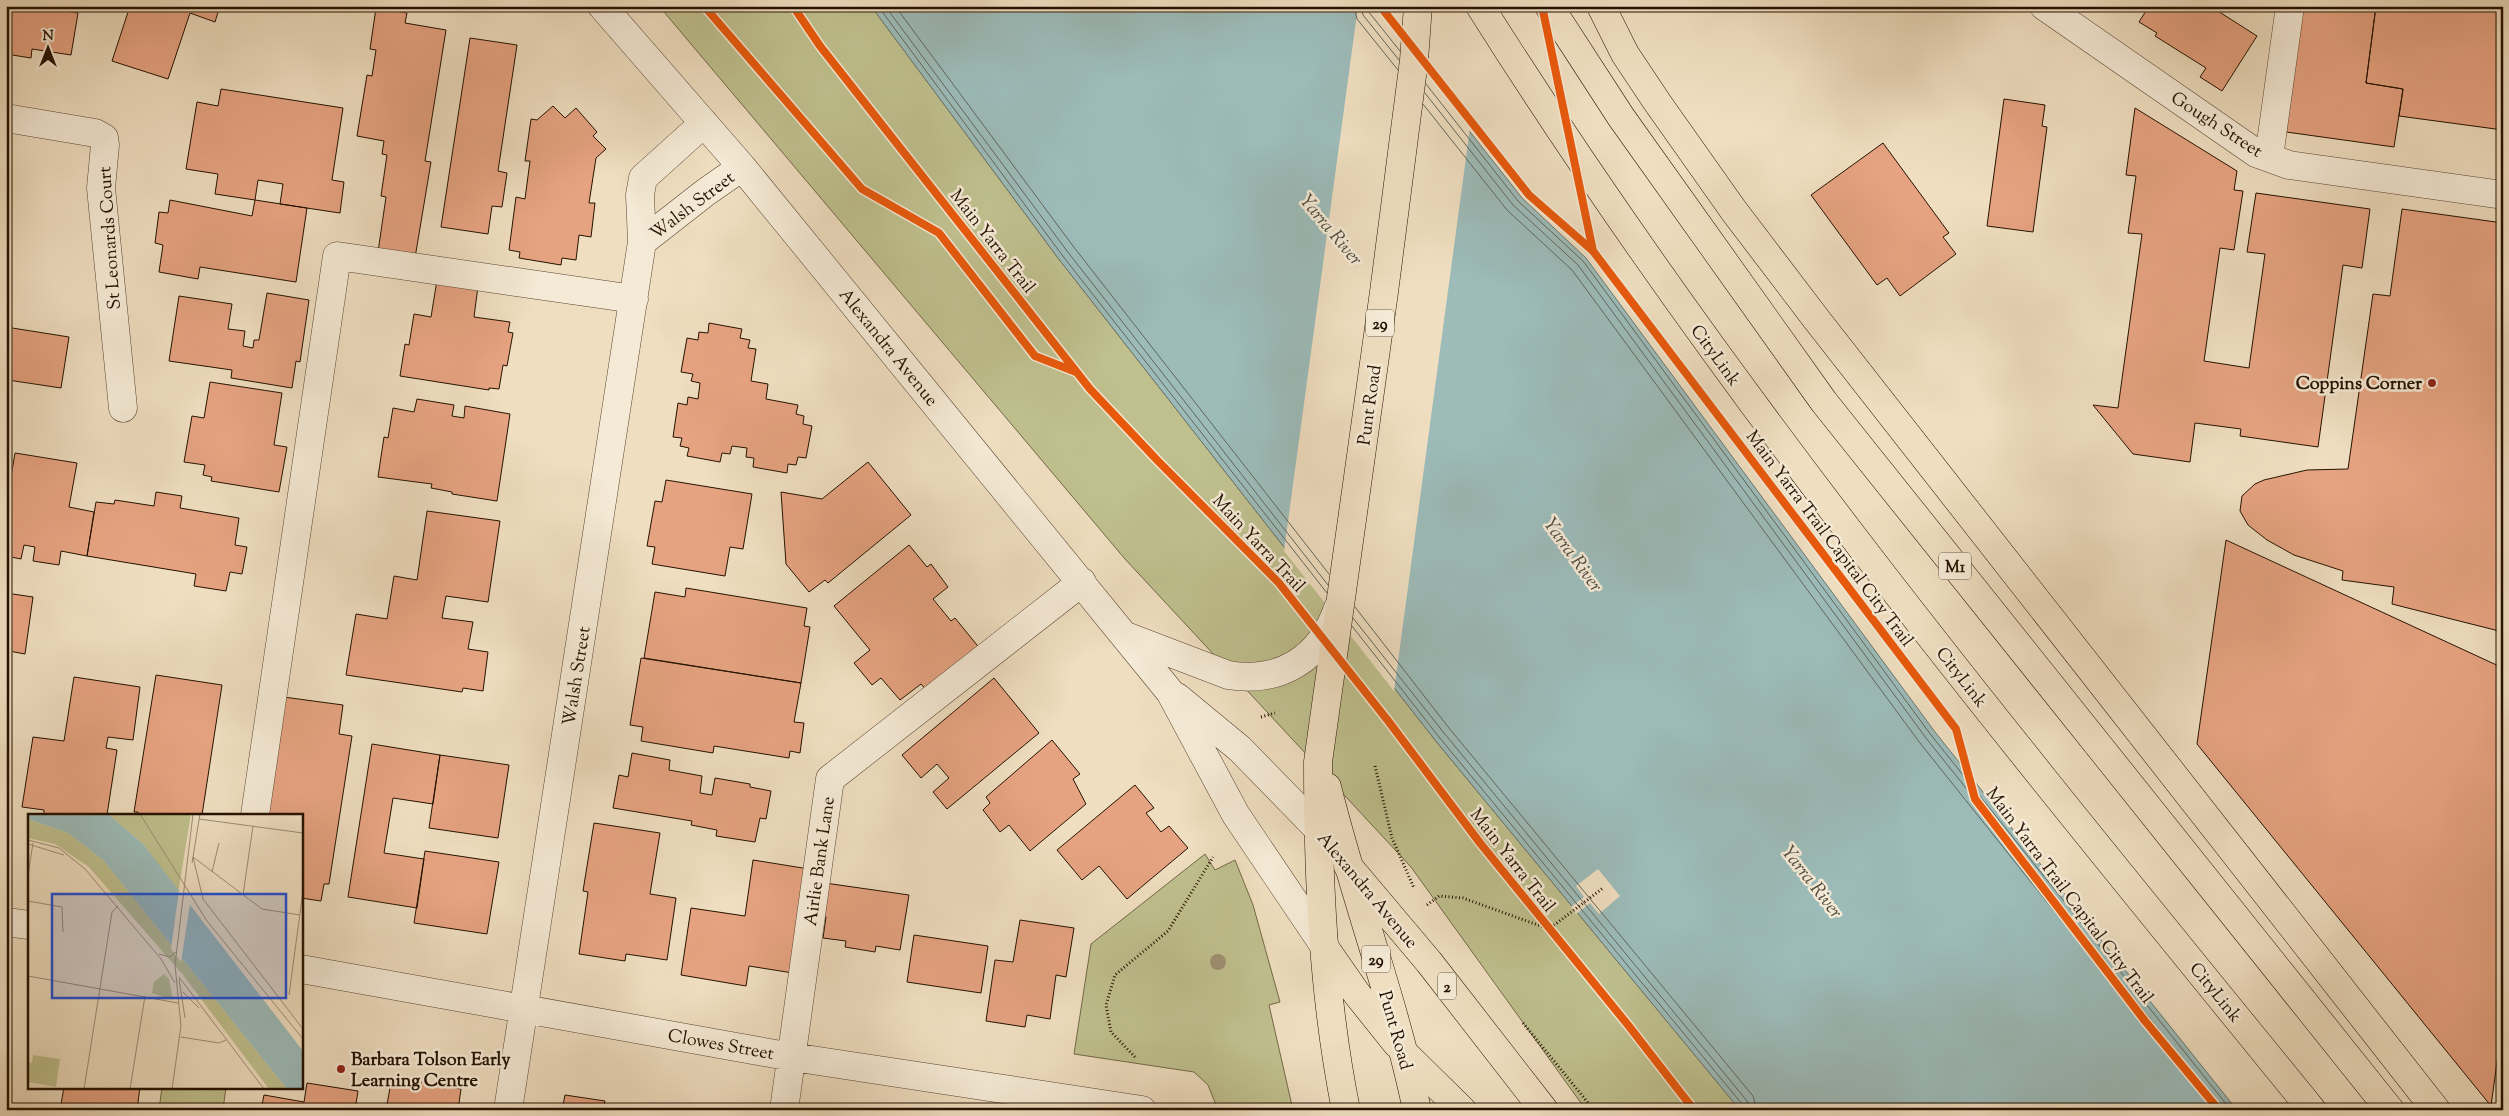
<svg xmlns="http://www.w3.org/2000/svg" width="2509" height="1116" font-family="'Sorts Mill Goudy',serif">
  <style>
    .green { fill: #bfc08e; stroke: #726847 }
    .water { fill: #9cbbb9; stroke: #6c776f }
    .pier { fill: #efdec0 }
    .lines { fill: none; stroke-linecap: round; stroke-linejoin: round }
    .shore { stroke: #60665c; stroke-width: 1 }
    .building { fill: #e6a381; stroke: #251100 }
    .minor-casing { stroke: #584430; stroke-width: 29 }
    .major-casing { stroke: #251100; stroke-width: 29 }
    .highway-casing { stroke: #251100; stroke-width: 29 }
    .path { stroke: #251100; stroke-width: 3; stroke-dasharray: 1 2.5; stroke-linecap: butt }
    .minor { stroke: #f5ead6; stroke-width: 28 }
    .major { stroke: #efdec0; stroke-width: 28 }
    .highway { stroke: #efdec0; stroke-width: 28 }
    .cycleway-casing { stroke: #f5ead6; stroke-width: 11 }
    .cycleway { stroke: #e8590c; stroke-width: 8 }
    .tree { fill: #9e8f72 }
    .poi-dot { fill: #8f2418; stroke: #f5ead6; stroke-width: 2 }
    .labels { text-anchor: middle; stroke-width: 5; stroke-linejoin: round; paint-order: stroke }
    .shield { fill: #f5ead6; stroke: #635240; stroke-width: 1 }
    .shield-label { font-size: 16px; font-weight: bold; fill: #251100 }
    .street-label { font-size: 18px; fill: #251100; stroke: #f5ead6 }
    .poi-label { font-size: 18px; font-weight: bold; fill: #251100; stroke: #f5ead6; text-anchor: end }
    .water-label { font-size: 19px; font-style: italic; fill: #4f4c41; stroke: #f5ead6 }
    .inset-road { fill: none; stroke: #9e8c73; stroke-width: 1 }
    .view { fill: #1d4ed8; fill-opacity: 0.15; stroke: #1d4ed8; stroke-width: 2.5 }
    .inset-edge { fill: none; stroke: #251100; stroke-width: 2.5 }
  </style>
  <rect width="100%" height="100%" fill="#efdec0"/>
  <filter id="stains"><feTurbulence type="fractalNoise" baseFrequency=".004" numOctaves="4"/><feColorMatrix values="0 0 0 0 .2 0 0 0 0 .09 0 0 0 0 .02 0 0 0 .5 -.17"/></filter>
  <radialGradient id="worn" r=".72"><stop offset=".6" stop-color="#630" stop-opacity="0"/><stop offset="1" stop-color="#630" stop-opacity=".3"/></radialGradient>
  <path class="green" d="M659,6H871L1058,258L1435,740L1740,1110H1586L1411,867L1125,559Z
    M1205,854L1215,870L1235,860L1253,905L1280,1002L1269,1005L1293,1110H1218L1208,1085L1194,1072L1074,1054L1091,944Z
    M162,1087H226L223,1110H159Z"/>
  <path class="water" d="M871,6H1371L1522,198L1586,258L1935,732L2237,1110H1740L1435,740L1058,258Z"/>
  <path class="pier" d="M1358,6H1374L1470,128L1394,691L1284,551Z
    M1598,869L1620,896L1599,914L1590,903L1576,914L1571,907L1584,897L1576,886Z"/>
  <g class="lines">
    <path class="shore" d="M878,6L1062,255L1327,593
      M885,6L1067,251L1328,585
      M895,6L1073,246L1329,574
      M1354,6L1357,19L1398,70
      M1361,6L1363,15L1399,60
      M1367,6L1368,11L1400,51
      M1426,84L1518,201L1583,261L1931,735L2231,1110
      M1425,93L1513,205L1578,265L1926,738L2223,1110
      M1423,104L1507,210L1572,270L1920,743L2213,1110
      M1355,607L1449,728L1753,1096L1757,1110
      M1353,618L1444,733L1747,1101L1750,1110
      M1352,626L1439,737L1742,1104L1743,1110"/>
  </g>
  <path class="building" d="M6,6H31L78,13L71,55L32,49L31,58L6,54Z
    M130,6H220L215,22L190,13L168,79L112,61Z
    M2149,6H2210L2257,36L2222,91L2200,77L2206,68L2155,36L2157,33L2139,22Z
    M2296,6H2376L2366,83L2403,89L2394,147L2279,131Z
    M2376,6H2503V130L2399,116L2403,89L2366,83Z
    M376,8L407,13L405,23L446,30L425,161L431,162L415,258L378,252L386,197L381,196L387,155L382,154L384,141L357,136L367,75L372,76L376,50L370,49Z
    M470,38L517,45L498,171L507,173L502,207L492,206L488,234L441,227Z
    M221,89L343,108L332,180L344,182L340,213L280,204L283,184L258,180L255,200L215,194L218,174L186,169L197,102L218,106Z
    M2004,99L2045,105L2042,126L2047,127L2033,232L1987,226Z
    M553,106L565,118L576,108L597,132L593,136L606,149L596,158L589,203H595L591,237L579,235L576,260L562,258L561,265L519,258L520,252L509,250L516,197L525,199L530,161H525L531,119L537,120Z
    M2135,108L2237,171L2234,190L2243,191L2234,250L2220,248L2204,361L2249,368L2265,254L2247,252L2256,193L2370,209L2362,268L2343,265L2318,447L2240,436L2241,429L2195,423L2190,462L2133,454L2093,405L2118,408L2142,234L2128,233L2136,176L2126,175Z
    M1883,143L1949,233L1943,237L1956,254L1900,296L1887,278L1877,285L1811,195Z
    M170,200L252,216L255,200L307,208L296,282L200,267L198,279L159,272L163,245L155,243L159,212L168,213Z
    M2402,209L2503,223V632L2392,604L2394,587L2342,580L2343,571L2294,555L2267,540L2248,525L2240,511L2242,496L2255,484L2264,480L2307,470L2348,469L2373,294L2390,296Z
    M437,280L478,286L474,317L510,322L508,332L513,333L507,366L503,365L499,389L489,388V390L400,376L405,344L409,345L414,314L431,317Z
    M267,293L309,300L300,362L296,361L292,388L231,378L232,370L169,361L179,296L232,304L228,329L245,331L243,346L253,348L254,340H259Z
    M709,323L742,329L740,338L750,340L748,348L756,349L751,381L768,384L766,399L798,405L796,414L804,416L803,424L812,426L806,458L798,457L796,465L788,464L787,473L753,467L754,458L746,457L747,448L732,446L730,454L722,453L720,462L687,456L689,448L680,446L682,438L673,437L678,403L687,405L688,397L698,399L700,383L691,381L693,374L681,372L687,338L698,340L699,332L708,333Z
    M6,327L69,337L61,388L8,380L6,391Z
    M210,382L282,393L274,445L287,447L279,492L211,481L212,477L203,475L205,465L184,462L192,416L204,418Z
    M417,399L454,405L452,416L464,418L465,406L510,414L497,501L452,494V492L431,488L432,484L378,477L384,437L388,438L393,408L414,412Z
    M15,453L77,463L69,507L94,512L87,556L61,551L59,565L33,561L35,547L24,545L21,559L6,556V476L11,477Z
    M868,462L911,515L828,583L825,580L809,592L786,564L781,492L822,499Z
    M666,480L752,494L743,549L730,547L725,576L652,564L655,547L647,546L655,501L662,502Z
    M156,492L182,496L180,508L239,518L235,545L247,547L242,574L230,572L226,591L194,586L196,574L87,556L96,502L114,504L115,500L154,506Z
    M427,511L500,521L488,602L446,596L442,618L473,622L468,649L488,652L483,691L463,688L462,692L346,675L356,614L387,619L394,576L417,580Z
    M2226,540L2503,668V1018L2491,1106L2197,744Z
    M909,545L927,567L931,564L948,587L933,599L951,621L955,618L981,650L928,692L921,684L900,700L881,678L872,685L854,663L870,650L834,606Z
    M686,588L807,608L804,626L810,627L801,683L644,658L655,592L685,597Z
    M6,593L33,597L25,654L9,651L6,672Z
    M641,658L801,683L794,722L804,723L800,753L790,751L789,758L714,746L713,753L641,741L643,727L630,725Z
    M156,675L222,685L202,815H138V812H134Z
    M74,677L140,687L133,740L108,737L106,748L117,750L107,815H44V810L22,807L33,737L64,741Z
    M994,678L1039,733L947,809L933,792L949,778L937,764L921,778L902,755Z
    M276,696L343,705L339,734L352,736L329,884H324L321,901L301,898V815H268Z
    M1052,740L1080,774L1073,779L1086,804L1030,851L1009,825L1000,832L983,810L990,803L986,797Z
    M372,744L440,755L433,804L393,798L384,853L424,859L417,908L348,897Z
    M632,753L670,760L669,770L702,776L700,793L712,795L715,778L750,784V787L771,791L766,819L760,818L755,842L716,836L717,830L691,825L692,821L613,808L619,775L628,777Z
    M440,755L509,765L498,838L429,828Z
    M1135,785L1154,808L1146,813L1161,832L1169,826L1188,848L1127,899L1099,866L1082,880L1057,850Z
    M594,823L660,833L650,894L676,898L667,960L626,954L625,961L579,954L588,892L583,891Z
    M425,851L499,862L487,934L414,923Z
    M753,860L809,869L793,973L749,966L746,986L681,975L691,908L745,916Z
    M825,883L909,895L900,950L876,946L875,952L845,947L846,941L823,938L826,917L820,916Z
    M1020,920L1074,928L1066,977L1056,975L1050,1019L1027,1015L1025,1027L986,1021L995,960L1013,962Z
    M914,935L988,946L981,993L907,982Z
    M392,1077L461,1089L458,1110H386Z
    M307,1083L358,1091L355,1110H261L264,1095L304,1102Z
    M64,1087H140L137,1110H60Z
    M565,1095L605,1101L603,1110H562Z"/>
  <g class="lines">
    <defs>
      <path id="minor" d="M602,6L742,167L1170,692L1236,815L1325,947
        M2044,6L2256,153L2289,165L2503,195
        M6,118L95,133L104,138L105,145L101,188L123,408
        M2269,157L2290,6
        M642,242L706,192L742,167
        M1126,636L1228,675C1280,684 1321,658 1338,608
        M1177,697L1240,749L1318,829
        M255,815L337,256L634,299
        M6,922L29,925
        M301,969L792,1057L1142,1110
        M508,1110L642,242L640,195L643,178L704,123
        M784,1110L830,779L1082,582"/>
      <path id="major" d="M1348,866L1429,962L1544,1110
        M1404,1053L1462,1110"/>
      <path id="highway" d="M1480,6C1726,397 2021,752 2312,1110
        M1549,6L1621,117L1824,402L2390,1110
        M1601,6L1625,54L1657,102L1734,211L1817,320L2436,1110
        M1327,787C1354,896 1394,1000 1417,1110
        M1325,948L1357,994L1397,1044
        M1346,1110C1323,996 1318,878 1318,762L1384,292L1414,60L1418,6"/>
    </defs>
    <use href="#minor" class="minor-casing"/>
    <use href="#major" class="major-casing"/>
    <use href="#highway" class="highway-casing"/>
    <path class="path" d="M1261,717L1275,713
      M1375,766L1392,838L1414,888
      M1427,905L1439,896L1463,898L1549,929L1603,888
      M1523,1023L1594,1110
      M1135,1057L1111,1032L1106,1005L1115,975L1168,931L1213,857"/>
    <use href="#minor" class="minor"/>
    <use href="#major" class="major"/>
    <use href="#highway" class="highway"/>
    <defs>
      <path id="cycleway" d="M704,6L862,189L939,233L1035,356L1076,372
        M793,6L820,46L1090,389L1157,460L1279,583L1389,722L1480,843L1628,1025L1694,1110
        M1380,6L1529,195L1593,251L1956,729L1975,799L2145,1021L2219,1110
        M1542,6L1593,251"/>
    </defs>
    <use href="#cycleway" class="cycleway-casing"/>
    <use href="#cycleway" class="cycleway"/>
  </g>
  <circle class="tree" cx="1218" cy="962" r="8"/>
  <g class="poi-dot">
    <circle cx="2432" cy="383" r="5"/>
    <circle cx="341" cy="1069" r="5"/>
  </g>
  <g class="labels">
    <g class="shield">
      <rect x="1366" y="309.5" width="28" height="27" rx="4"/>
      <rect x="1939" y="552.5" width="32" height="27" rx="4"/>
      <rect x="1362" y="945.5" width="28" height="27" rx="4"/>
      <rect x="1438" y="972.5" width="18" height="27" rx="4"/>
    </g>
    <g class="shield-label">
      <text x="1380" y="329">29</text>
      <text x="1955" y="572">M1</text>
      <text x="1376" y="965">29</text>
      <text x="1447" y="992">2</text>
    </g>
    <g class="street-label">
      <text transform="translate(2217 124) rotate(33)" y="6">Gough Street</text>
      <text transform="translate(692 205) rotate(-37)" y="6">Walsh Street</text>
      <text transform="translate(109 238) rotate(-94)" y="6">St Leonards Court</text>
      <text transform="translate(993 241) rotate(52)" y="6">Main Yarra Trail</text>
      <text transform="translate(889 347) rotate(51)" y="6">Alexandra Avenue</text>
      <text transform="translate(1716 355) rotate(54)" y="6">CityLink</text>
      <text transform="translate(1369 405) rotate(-82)" y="6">Punt Road</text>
      <text transform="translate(1830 538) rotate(53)" y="6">Main Yarra Trail Capital City Trail</text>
      <text transform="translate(1259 543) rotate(47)" y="6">Main Yarra Trail</text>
      <text transform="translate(576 676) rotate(-81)" y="6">Walsh Street</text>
      <text transform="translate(1962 677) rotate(52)" y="6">CityLink</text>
      <text transform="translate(1513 860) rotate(52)" y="6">Main Yarra Trail</text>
      <text transform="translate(819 861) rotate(-82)" y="6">Airlie Bank Lane</text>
      <text transform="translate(1368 890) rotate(50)" y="6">Alexandra Avenue</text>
      <text transform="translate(2070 895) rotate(53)" y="6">Main Yarra Trail Capital City Trail</text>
      <text transform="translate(2216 992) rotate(51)" y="6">CityLink</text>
      <text transform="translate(1396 1030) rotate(74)" y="6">Punt Road</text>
      <text transform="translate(721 1044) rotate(10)" y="6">Clowes Street</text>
    </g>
    <g class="poi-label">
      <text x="2422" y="389">Coppins Corner</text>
      <text x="351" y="1065" text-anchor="start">Barbara Tolson Early<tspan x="351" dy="21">Learning Centre</tspan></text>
    </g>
    <g class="water-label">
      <text transform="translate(1332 229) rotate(50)" y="7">Yarra River</text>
      <text transform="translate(1574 554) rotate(54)" y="7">Yarra River</text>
      <text transform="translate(1813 881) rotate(52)" y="7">Yarra River</text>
    </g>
  </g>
  <g transform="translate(28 814)">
    <rect width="275" height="275" fill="#efdec0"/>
    <path d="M80,0H163L150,79L115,30ZM0,5L40,19L75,46L259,275H241L155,161L61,53L27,30L0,24ZM136,160L141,165L145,186L124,179L126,168ZM5,241L32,245L28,273L0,268V248L4,249Z" fill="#bfc08e"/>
    <path d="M0,0H80L115,30L275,237V275H259L75,46L40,19L0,5Z" fill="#9cbbb9"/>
    <path d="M151,76L174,103L240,189L162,90L153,148L143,135Z" fill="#efdec0"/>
    <path class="inset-road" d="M112,0L179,107L275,225M171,5L275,19M0,26L31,34L57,55L133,145L147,169M0,30L36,41M165,43L234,95L272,101M165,43L175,85L275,215M164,49L172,0M184,58L191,29M0,61L5,29M215,81L225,12M0,87L34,93L35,118M131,140L142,143L148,138M0,162L150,189M151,163L236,275M151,165L157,204M155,178L171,194M261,181L275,77M153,223L191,229L198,226M56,275L84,98L90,92M102,275L117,182M144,275L153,212L147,151L165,0"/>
    <path class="view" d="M24,80H258V184H24Z"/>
    <rect width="275" height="275" class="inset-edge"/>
  </g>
  <rect width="2509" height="1116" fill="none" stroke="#efdec0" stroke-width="25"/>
  <rect x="8" y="8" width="2494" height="1101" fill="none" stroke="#251100" stroke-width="2.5"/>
  <rect x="12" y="12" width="2484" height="1091" fill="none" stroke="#251100"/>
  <g transform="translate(48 48)" stroke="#f5ead6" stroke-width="4" paint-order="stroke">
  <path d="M0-4L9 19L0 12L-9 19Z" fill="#251100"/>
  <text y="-8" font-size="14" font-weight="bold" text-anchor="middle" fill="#251100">N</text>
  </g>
  <rect width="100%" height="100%" filter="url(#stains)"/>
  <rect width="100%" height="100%" fill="url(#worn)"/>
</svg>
